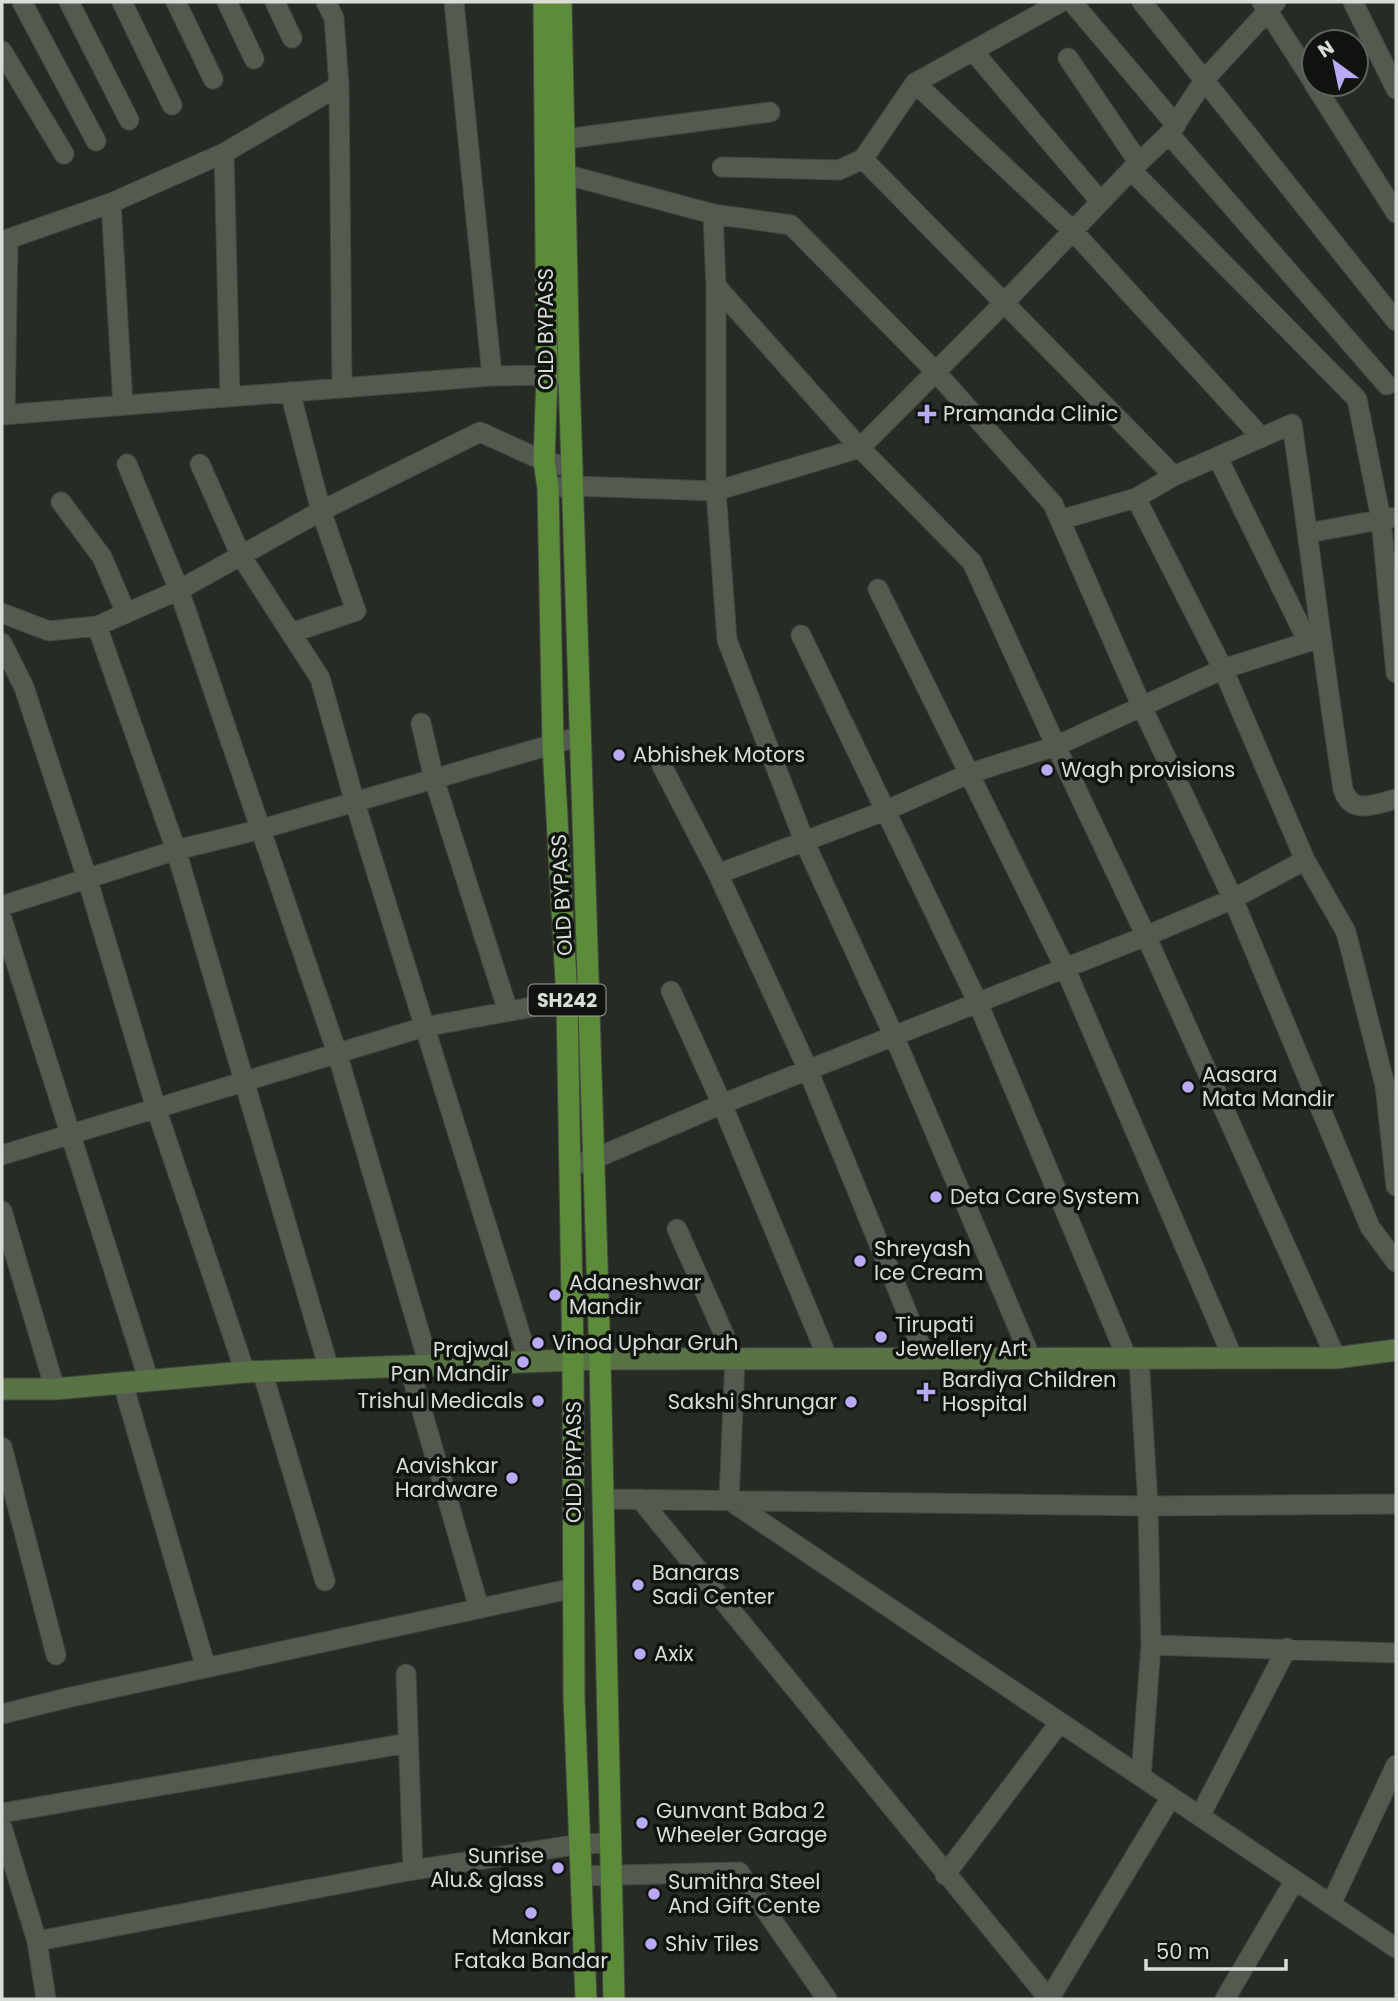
<svg xmlns="http://www.w3.org/2000/svg" width="1398" height="2001" font-family="Poppins,sans-serif">
  <style>
    .lines { fill: none; stroke-linecap: round; stroke-linejoin: round }
    .street-casing { stroke: #444841; stroke-width: 21 }
    .secondary-casing { stroke: #444841; stroke-width: 23 }
    .primary-casing { stroke: #444841; stroke-width: 23 }
    .street { stroke: #545a50; stroke-width: 19 }
    .secondary { stroke: #587345; stroke-width: 21 }
    .primary { stroke: #5c8c39; stroke-width: 21 }
    .poi-dot { fill: #baaaf6; stroke: #10130f; stroke-width: 2.5 }
    .labels { text-anchor: middle; stroke-width: 7; stroke-linejoin: round; paint-order: stroke }
    .shield { fill: #10130f; stroke: #9da09b; stroke-width: 2 }
    .shield-label { font-size: 19px; font-weight: bold; fill: #d9ddd7 }
    .street-label { font-size: 21px; fill: #d9ddd7; stroke: #10130f }
    .poi-label { font-size: 21px; fill: #d9ddd7; stroke: #10130f; text-anchor: start }
  </style>
  <rect width="100%" height="100%" fill="#262c23"/>
  <g class="lines">
    <defs>
      <path id="street" d="M22,2L96,141
        M69,2L129,120
        M122,2L172,105
        M176,2L213,79
        M227,2L254,59
        M275,2L292,38
        M326,2L334,18L339,86L342,387
        M454,2L492,376
        M1072,2L1176,125
        M1142,2L1396,321
        M1262,2L1314,83
        M1353,2L1396,89
        M2,51L64,154
        M973,51L1100,201
        M1068,58L1139,163
        M915,83L1072,230L1261,437
        M1314,84L1396,213
        M1169,134L1387,385
        M550,141L770,112
        M224,153L230,396
        M863,159L1174,476
        M722,167L839,170L863,159L915,83L1061,2
        M1131,170L1357,399L1381,519L1396,673
        M551,173L564,174L713,214L791,225L935,371L1053,504L1142,707L1233,899L1370,1227L1396,1262
        M111,203L123,405
        M713,214L716,286V491L727,640L805,843L894,1036L1031,1358
        M716,286L860,448L972,562L1056,746L1146,936L1336,1358
        M290,392L321,511L356,611L291,633
        M5,414L8,239L111,203L224,153L339,86
        M2,415L492,376L561,375
        M1218,458L1308,642
        M127,464L179,590L337,1053L429,1365
        M200,464L241,556L320,678L355,803L529,1362
        M548,488L573,486L716,491L860,448L1005,302L1131,170L1169,134L1205,79L1276,2
        M1136,498L1223,669L1305,860L1346,932L1385,1085L1396,1186
        M61,502L102,557L126,613
        M1060,520L1136,498L1174,476L1292,424C1310,546 1324,668 1343,789C1351,816 1375,804 1396,799
        M1308,533L1396,517
        M878,589L1065,968L1233,1358
        M2,613L49,631L97,626L179,590L321,511L480,432L544,461L573,468
        M97,626L176,850L329,1369
        M801,635L978,1003L1127,1358
        M2,643L24,687L87,878L156,1108L245,1372
        M421,723L434,779L508,1011
        M662,766L718,874L805,1063L926,1359
        M718,874L887,810L968,774L1056,746L1223,669L1320,638
        M2,906L176,850L262,829L581,736
        M2,919L149,1381
        M671,991L722,1104L828,1359
        M2,1155L424,1027L581,998
        M570,1166L594,1159L722,1104L1146,936L1233,899L1305,860
        M2,1211L55,1389
        M677,1229L735,1359L729,1500L1396,1948
        M1139,1358L1148,1506L1151,1645L1141,1777
        M409,1366L479,1608
        M262,1371L325,1581
        M123,1384L206,1668
        M2,1447L56,1655
        M603,1499L1148,1506L1396,1504
        M640,1499L1049,1999
        M1151,1645L1396,1653
        M406,1674L413,1870
        M2,1714L71,1697L574,1588
        M2,1813L408,1743
        M1200,1816L1287,1648
        M2,1827L37,1941L46,1999
        M945,1875L1060,1722
        M581,1876L739,1872L827,1999
        M1331,1904L1396,1765
        M37,1941L413,1870L580,1844L610,1843
        M1049,1999L1171,1797
        M1225,1999L1295,1880"/>
      <path id="secondary" d="M2,1389H55L245,1372L600,1359L1336,1358L1396,1350"/>
      <path id="primary" d="M544,2L547,376L544,461L548,488L553,745L567,999L573,1360L574,1697L586,1999
        M561,2L569,375L600,1359L614,1999"/>
    </defs>
    <use href="#street" class="street-casing"/>
    <use href="#secondary" class="secondary-casing"/>
    <use href="#primary" class="primary-casing"/>
    <use href="#street" class="street"/>
    <use href="#secondary" class="secondary"/>
    <use href="#primary" class="primary"/>
  </g>
  <g class="poi-dot">
    <path d="M923.5 403.5h7v7h7v7h-7v7h-7v-7h-7v-7h7z"/>
    <circle cx="619" cy="755" r="7"/>
    <circle cx="1047" cy="770" r="7"/>
    <circle cx="1188" cy="1087" r="7"/>
    <circle cx="936" cy="1197" r="7"/>
    <circle cx="860" cy="1261" r="7"/>
    <circle cx="555" cy="1295" r="7"/>
    <circle cx="881" cy="1337" r="7"/>
    <circle cx="538" cy="1343" r="7"/>
    <circle cx="523" cy="1362" r="7"/>
    <path d="M922.5 1381.5h7v7h7v7h-7v7h-7v-7h-7v-7h7z"/>
    <circle cx="538" cy="1401" r="7"/>
    <circle cx="851" cy="1402" r="7"/>
    <circle cx="512" cy="1478" r="7"/>
    <circle cx="638" cy="1585" r="7"/>
    <circle cx="640" cy="1654" r="7"/>
    <circle cx="642" cy="1823" r="7"/>
    <circle cx="558" cy="1868" r="7"/>
    <circle cx="654" cy="1894" r="7"/>
    <circle cx="531" cy="1913" r="7"/>
    <circle cx="651" cy="1944" r="7"/>
  </g>
  <g class="labels">
    <rect class="shield" x="528.5" y="984.5" width="77" height="31" rx="5"/>
    <g class="shield-label">
      <text x="567" y="1007">SH242</text>
    </g>
    <g class="street-label">
      <text transform="translate(546 329) rotate(-90)" y="7">OLD BYPASS</text>
      <text transform="translate(562 895) rotate(-93)" y="7">OLD BYPASS</text>
      <text transform="translate(574 1462) rotate(-90)" y="7">OLD BYPASS</text>
    </g>
    <g class="poi-label">
      <text x="943" y="421">Pramanda Clinic</text>
      <text x="633" y="762">Abhishek Motors</text>
      <text x="1061" y="777">Wagh provisions</text>
      <text x="1202" y="1082">Aasara<tspan x="1202" dy="24">Mata Mandir</tspan></text>
      <text x="950" y="1204">Deta Care System</text>
      <text x="874" y="1256">Shreyash<tspan x="874" dy="24">Ice Cream</tspan></text>
      <text x="569" y="1290">Adaneshwar<tspan x="569" dy="24">Mandir</tspan></text>
      <text x="895" y="1332">Tirupati<tspan x="895" dy="24">Jewellery Art</tspan></text>
      <text x="552" y="1350">Vinod Uphar Gruh</text>
      <text x="509" y="1357" text-anchor="end">Prajwal<tspan x="509" dy="24">Pan Mandir</tspan></text>
      <text x="942" y="1387">Bardiya Children<tspan x="942" dy="24">Hospital</tspan></text>
      <text x="524" y="1408" text-anchor="end">Trishul Medicals</text>
      <text x="837" y="1409" text-anchor="end">Sakshi Shrungar</text>
      <text x="498" y="1473" text-anchor="end">Aavishkar<tspan x="498" dy="24">Hardware</tspan></text>
      <text x="652" y="1580">Banaras<tspan x="652" dy="24">Sadi Center</tspan></text>
      <text x="654" y="1661">Axix</text>
      <text x="656" y="1818">Gunvant Baba 2<tspan x="656" dy="24">Wheeler Garage</tspan></text>
      <text x="544" y="1863" text-anchor="end">Sunrise<tspan x="544" dy="24">Alu.&amp; glass</tspan></text>
      <text x="668" y="1889">Sumithra Steel<tspan x="668" dy="24">And Gift Cente</tspan></text>
      <text x="531" y="1944" text-anchor="middle">Mankar<tspan x="531" dy="24">Fataka Bandar</tspan></text>
      <text x="665" y="1951">Shiv Tiles</text>
    </g>
  </g>
  <rect width="1398" height="2001" fill="none" stroke="#d9ddd7" stroke-width="7"/>
  <g transform="translate(1335 63) rotate(327)"><circle r="33" fill="#10130f" stroke="#60645f" stroke-width="2"/>
  <path d="M0-5L12 26L0 18L-12 26Z" fill="#baaaf6"/>
  <text y="-10" font-size="19" font-weight="bold" text-anchor="middle" fill="#d9ddd7">N</text>
  </g>
  <path d="M1146 1959v10h140v-10" fill="none" stroke="#d9ddd7" stroke-width="3.5"/>
  <text x="1156" y="1959" font-size="21" fill="#d9ddd7" stroke="#10130f" stroke-width="5" paint-order="stroke">50 m</text>
</svg>
